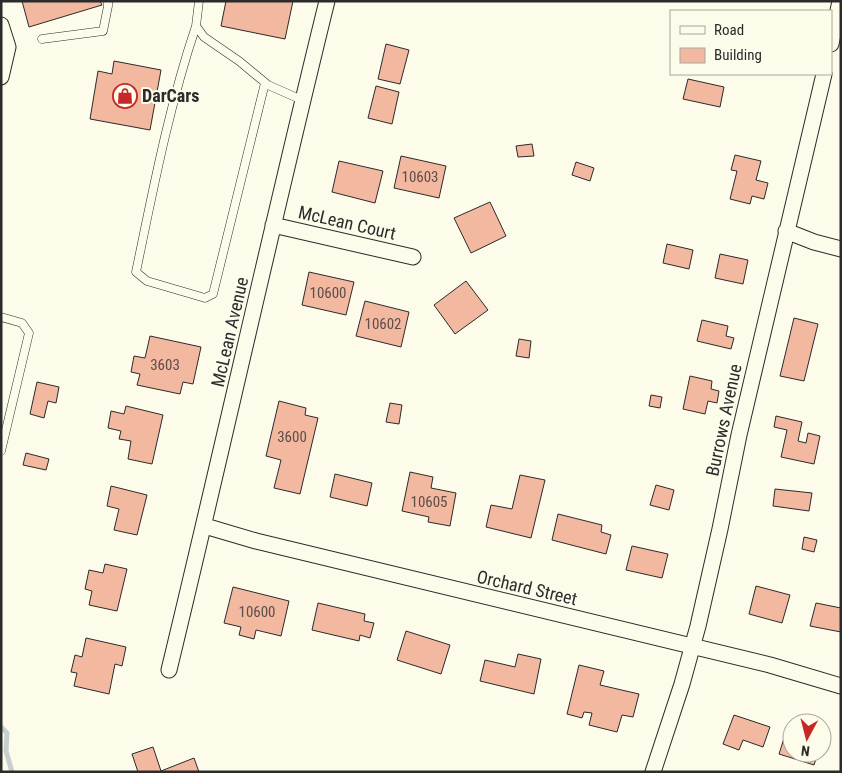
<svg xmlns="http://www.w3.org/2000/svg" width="842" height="773" font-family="'Roboto Condensed',sans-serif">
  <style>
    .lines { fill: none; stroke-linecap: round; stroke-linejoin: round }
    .stream { stroke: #c7d0d0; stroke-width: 5 }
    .building { fill: #f2b8a0; stroke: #2b2b2b }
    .lane-casing { stroke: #2b2b2b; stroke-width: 9 }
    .street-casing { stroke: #2b2b2b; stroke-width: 17 }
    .lane { stroke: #fdfbea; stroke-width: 8 }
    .street { stroke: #fdfbea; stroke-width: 15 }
    .labels { text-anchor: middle; stroke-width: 4; stroke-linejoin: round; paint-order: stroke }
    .number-label { font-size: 15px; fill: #5d4e48 }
    .poi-label { font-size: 18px; font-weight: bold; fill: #2b2b2b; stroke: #fdfbea; text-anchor: start }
    .street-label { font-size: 18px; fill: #2b2b2b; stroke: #fdfbea }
  </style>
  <rect width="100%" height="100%" fill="#fdfbea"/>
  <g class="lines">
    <path class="stream" d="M1,727L7,733L6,751L12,772"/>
  </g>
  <path class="building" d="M22,1H100L102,5L29,27Z
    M226,1H293L285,39L221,26Z
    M386,44L409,50L400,84L378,79Z
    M114,61L161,70L150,130L90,119L98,71L112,74Z
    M688,79L724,87L720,107L683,99Z
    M376,86L399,92L392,124L368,118Z
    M532,144L534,156L518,157L516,146Z
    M735,155L761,161L756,180L768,183L764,199L752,196L750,204L730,199L737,171L731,170Z
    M401,156L446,166L439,198L394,188Z
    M339,161L383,171L375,203L332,192Z
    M576,162L594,168L590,181L572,175Z
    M490,202L506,236L471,253L454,218Z
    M667,244L693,250L689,269L663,263Z
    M720,254L748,260L743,284L715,278Z
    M309,272L354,282L346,315L302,305Z
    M466,281L488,310L455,334L434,305Z
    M365,301L409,312L401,347L356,336Z
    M794,318L818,324L804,381L780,376Z
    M702,320L728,326L726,336L734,338L731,349L697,341Z
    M150,336L201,347L193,384L183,382L180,394L137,385L140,374L131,372L134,356L145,358Z
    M519,339L531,341L529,358L516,356Z
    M690,376L712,381L711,389L719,391L717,403L708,401L705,414L683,409Z
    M37,382L59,387L56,403L48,401L44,418L30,414Z
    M651,395L662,397L660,408L649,406Z
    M279,401L306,408L305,415L318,418L300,494L274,488L281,460L266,456Z
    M390,403L402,405L399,424L386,422Z
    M126,406L163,415L152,464L128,459L131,441L119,439L121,431L108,428L111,411L124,414Z
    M776,416L802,422L798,441L806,443L808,433L820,436L814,464L781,457L787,430L774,427Z
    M26,453L49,459L46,470L23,465Z
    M410,472L433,477L431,488L456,493L450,526L428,522L429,517L402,511Z
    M335,474L372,483L367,506L330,497Z
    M520,475L545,480L531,538L486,527L491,505L512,509Z
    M656,485L674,490L669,510L650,505Z
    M111,486L147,495L137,535L114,530L119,509L107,506Z
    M775,489L812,493L809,511L773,506Z
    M558,514L602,525L601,532L611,535L606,554L552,540Z
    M804,537L817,540L814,552L802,549Z
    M632,546L668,554L662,578L626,570Z
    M105,564L127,569L117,611L89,605L92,591L85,589L89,570L103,573Z
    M756,586L790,595L782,623L749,614Z
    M233,587L289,601L281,636L256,630L254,639L239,635L241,627L224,623Z
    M318,603L365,614L364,621L374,623L370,638L360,635L359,641L312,630Z
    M816,603L841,608V632L810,626Z
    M406,631L450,645L441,674L397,660Z
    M86,638L126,647L122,666L115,664L109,694L74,686L77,673L71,672L75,655L82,657Z
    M518,654L541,659L534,694L480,681L485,660L515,667Z
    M579,665L604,671L600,685L639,694L633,717L622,715L617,732L589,725L592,713L584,712L582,718L567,714Z
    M734,715L770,727L763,747L743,740L739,750L723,744Z
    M786,732L792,733V753H818L814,765L779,754Z
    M153,747L161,771L194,758L199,772H138L132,754Z"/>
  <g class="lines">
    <defs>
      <path id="lane" d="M199,1L196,26L204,37L239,61L268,85L302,100
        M196,26C169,106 153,190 136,272L147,281L205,298L213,294L265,83
        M42,39L103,31L108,6V1
        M1,317L22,323L29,333L1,451"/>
      <path id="street" d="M1,25L8,47L1,77
        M831,44L840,1
        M273,225L413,257
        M786,231L814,242L841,249
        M205,526L256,541L770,665L841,686
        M169,670C223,447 272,224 327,1
        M653,772L682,684L698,626L720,529L739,435L824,74"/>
    </defs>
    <use href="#lane" class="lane-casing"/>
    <use href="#street" class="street-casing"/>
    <use href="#lane" class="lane"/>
    <use href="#street" class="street"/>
  </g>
  <defs>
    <symbol id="shop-ring" viewBox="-11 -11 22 22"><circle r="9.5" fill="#fdfbea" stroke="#c62828" stroke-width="1.5"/><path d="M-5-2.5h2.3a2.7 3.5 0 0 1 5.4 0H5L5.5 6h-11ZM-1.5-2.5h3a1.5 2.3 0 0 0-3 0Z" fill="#c62828"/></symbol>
  </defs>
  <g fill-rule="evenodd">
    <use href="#shop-ring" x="111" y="82" width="28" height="28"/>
  </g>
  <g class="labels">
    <g class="number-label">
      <text x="420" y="182">10603</text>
      <text x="328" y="298">10600</text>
      <text x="383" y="329">10602</text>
      <text x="165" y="370">3603</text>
      <text x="292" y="442">3600</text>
      <text x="429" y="507">10605</text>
      <text x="257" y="617">10600</text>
    </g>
    <g class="poi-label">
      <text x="142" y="102">DarCars</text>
    </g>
    <g class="street-label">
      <text transform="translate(347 223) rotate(13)" y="6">McLean Court</text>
      <text transform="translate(230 332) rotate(-77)" y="6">McLean Avenue</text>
      <text transform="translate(724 420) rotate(-78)" y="6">Burrows Avenue</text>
      <text transform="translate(527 588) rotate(13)" y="6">Orchard Street</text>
    </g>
  </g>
  <rect width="842" height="773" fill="none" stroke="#2b2b2b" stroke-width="5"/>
  <rect x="670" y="10" width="162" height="65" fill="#fdfbea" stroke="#a9a89e"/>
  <rect x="680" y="26" width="25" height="8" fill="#fdfbea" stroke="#a9a89e"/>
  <text x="714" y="35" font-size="15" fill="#2b2b2b">Road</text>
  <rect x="680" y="48" width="25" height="15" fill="#f2b8a0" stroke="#a9a89e"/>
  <text x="714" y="60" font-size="15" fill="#2b2b2b">Building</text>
  <g transform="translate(807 738) rotate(187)"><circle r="24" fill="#fdfbea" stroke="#a9a89e"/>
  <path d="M0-4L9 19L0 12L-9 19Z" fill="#c62828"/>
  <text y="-8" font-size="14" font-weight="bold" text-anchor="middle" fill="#2b2b2b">N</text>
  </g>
</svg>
